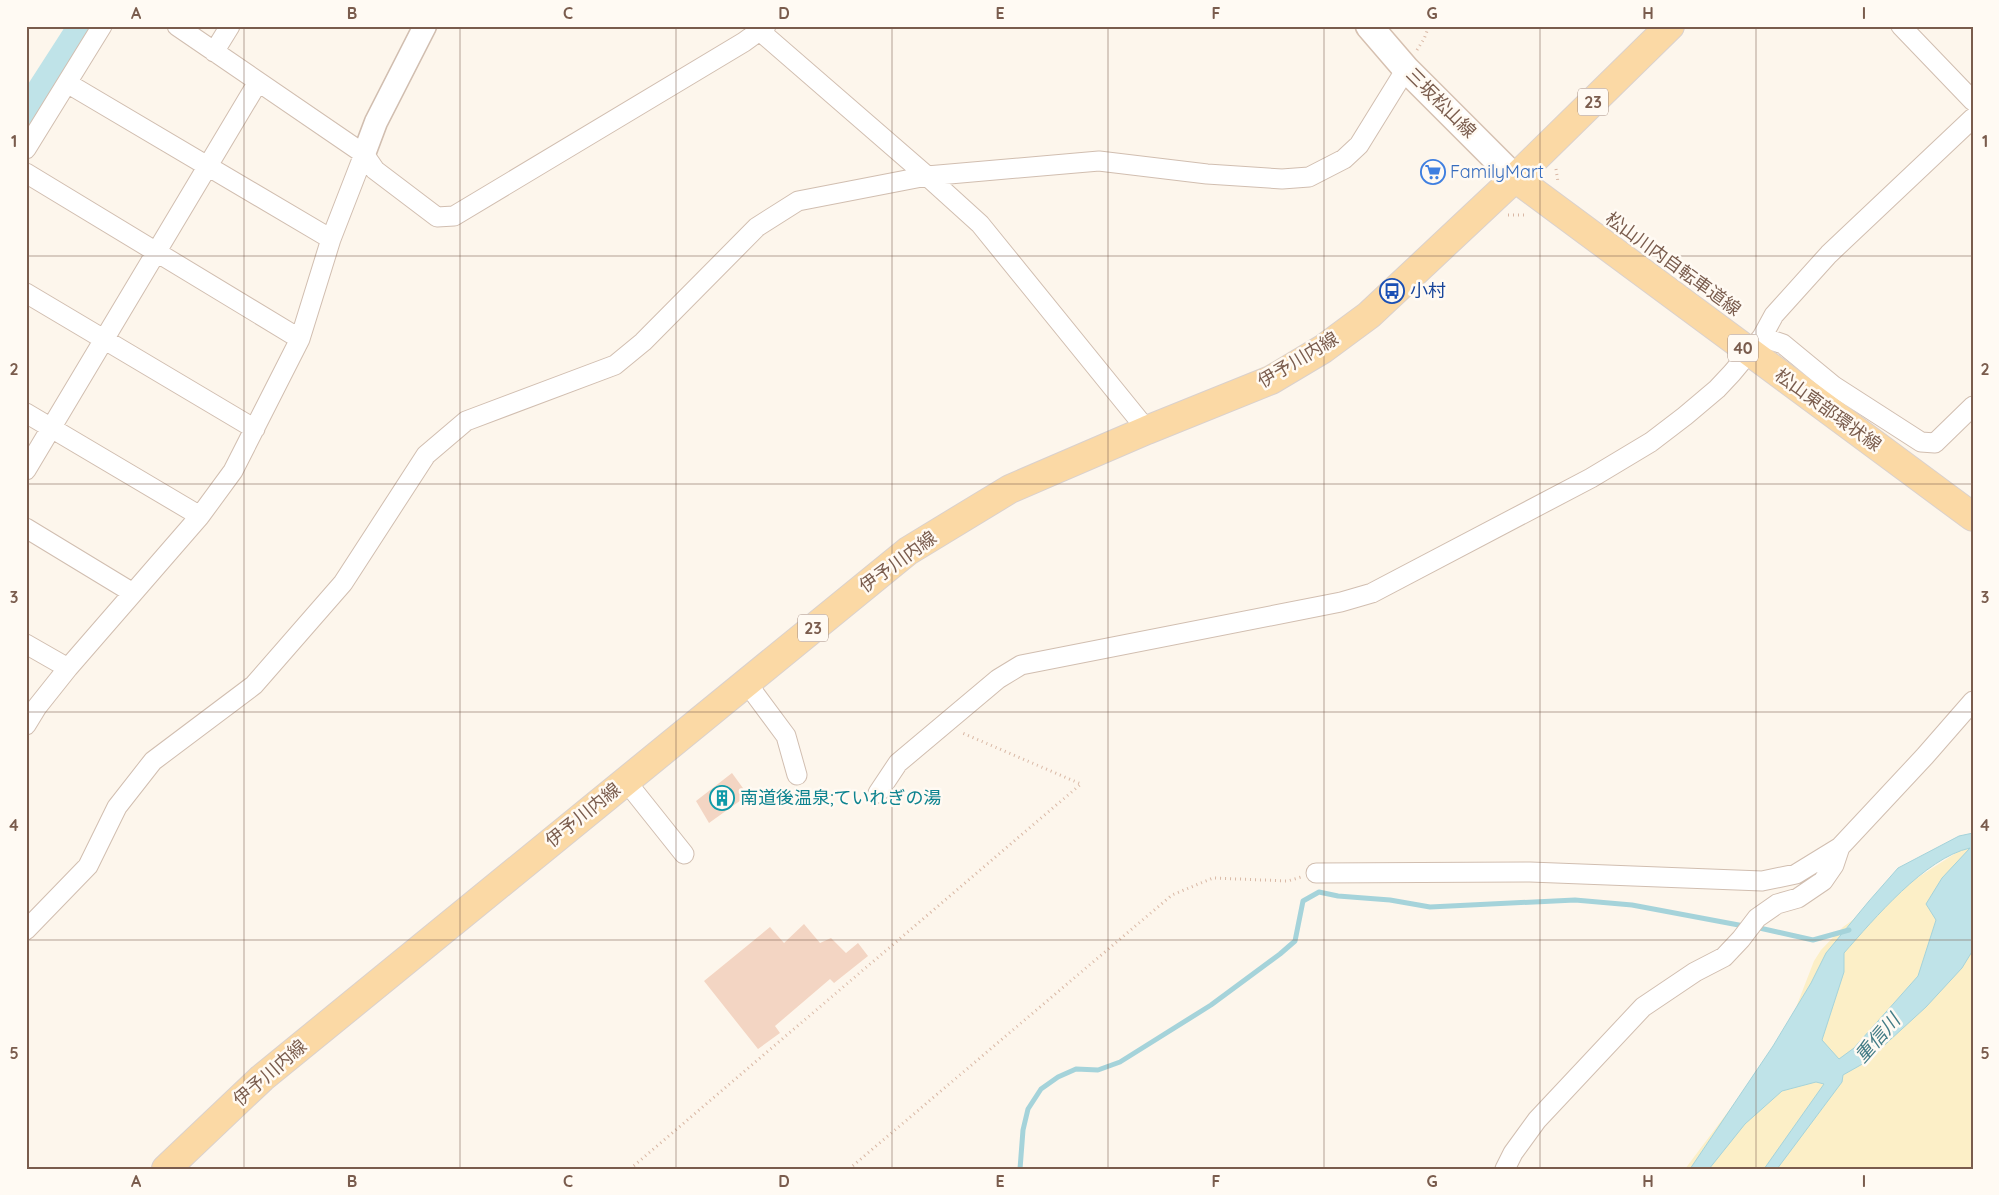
<svg xmlns="http://www.w3.org/2000/svg" width="1999" height="1195" font-family="Quicksand,'Noto Sans JP',sans-serif">
  <style>
    .sand { fill: #fcefc7 }
    .water { fill: #bfe3e8; stroke: #a5d3da; fill-rule: evenodd }
    .lines { fill: none; stroke-linecap: round; stroke-linejoin: round }
    .stream { stroke: #a5d3da; stroke-width: 5 }
    .river { stroke: #bfe3e8; stroke-width: 31 }
    .building { fill: #f3d5c3 }
    .minor-casing { stroke: #d1beb0; stroke-width: 21 }
    .tertiary-casing { stroke: #d1beb0; stroke-width: 25 }
    .secondary-casing { stroke: #d6c0b0; stroke-width: 29 }
    .primary-casing { stroke: #dad1cd; stroke-width: 30 }
    .path { stroke: #d9b8a5; stroke-width: 3; stroke-dasharray: 1 4; stroke-linecap: butt }
    .minor { stroke: #fff; stroke-width: 19 }
    .tertiary { stroke: #fff; stroke-width: 22 }
    .secondary { stroke: #fff; stroke-width: 26 }
    .primary { stroke: #fbd9a5; stroke-width: 28 }
    .grid { fill: none; stroke: #7a5c4d; stroke-width: 1; stroke-opacity: 0.55 }
    .labels { text-anchor: middle; stroke-width: 5; stroke-linejoin: round; paint-order: stroke }
    .shield { fill: #fffaf3; stroke: #a28b7f; stroke-width: 1 }
    .shield-label { font-size: 16px; font-weight: bold; fill: #7a5c4d }
    .street-label { font-size: 18px; fill: #7a5c4d; stroke: #fffaf3 }
    .shop-label { font-size: 18px; fill: #366cbe; stroke: #fffaf3; text-anchor: start }
    .transit-label { font-size: 18px; fill: #164399; stroke: #fffaf3; text-anchor: start }
    .culture-label { font-size: 18px; fill: #0d838f; stroke: #fffaf3; text-anchor: start }
    .water-label { font-size: 19px; font-style: italic; fill: #437c86; stroke: #fffaf3 }
    .neatline { fill: none; stroke: #7a5c4d; stroke-width: 2 }
    .grid-label { font-size: 16px; text-anchor: middle; font-weight: bold; fill: #7a5c4d }
  </style>
  <rect width="100%" height="100%" fill="#fdf6ec"/>
  <path class="sand" d="M1973,842V1169H1685L1776,1048L1790,1023L1814,961L1821,950L1843,927L1864,912Z"/>
  <path class="water" d="M1973,833V950L1962,968L1926,1007L1866,1062L1843,1075L1842,1082L1777,1169H1764L1824,1084L1816,1082L1782,1091L1745,1124L1709,1169H1690L1773,1046L1811,983L1826,953L1869,901L1898,868L1959,836ZM1970,848L1942,878L1926,904L1936,920L1918,976L1854,1048L1839,1059L1822,1040L1844,972V953C1874,919 1925,858 1970,848Z"/>
  <g class="lines">
    <path class="stream" d="M1755,927L1813,940L1849,930
      M1020,1169L1023,1130L1028,1109L1041,1089L1058,1077L1076,1069L1098,1070L1120,1062L1211,1005L1280,954L1295,941L1303,901L1319,892L1338,896L1390,900L1430,907L1575,900L1632,905L1744,926"/>
    <path class="river" d="M26,116L84,26"/>
  </g>
  <path class="building" d="M732,773L748,795L709,823L696,801Z
    M804,924L820,943L831,938L846,953L858,943L868,956L834,983L830,979L775,1026L780,1033L758,1049L704,981L770,927L784,943Z"/>
  <g class="lines">
    <defs>
      <path id="minor" d="M177,26L364,154L375,170L437,217L454,216L744,42L766,26
        M754,26L927,176L980,224L1147,430
        M1901,26L1973,101
        M214,52L230,26
        M67,83L331,239
        M26,149L102,26
        M26,173L300,339
        M26,293L255,429
        M1762,337L1783,344L1834,386L1921,442L1935,443L1973,406
        M26,413L200,516
        M26,470L258,82
        M26,528L133,593
        M26,644L68,668
        M746,682L786,736L797,775
        M26,725L37,707L68,668L200,516L233,471L300,339L331,239L364,154
        M625,780L684,854
        M878,793L898,763L998,679L1021,665L1341,602L1372,593L1591,478L1651,442L1685,416L1717,389L1732,373L1762,337L1774,315L1829,254L1973,118
        M1316,873L1530,872L1762,881L1796,874L1840,847L1925,756L1973,701
        M26,930L88,866L117,807L153,761L254,685L343,583L426,455L466,421L615,365L643,342L757,227L798,201L927,176L1099,161L1207,174L1282,179L1309,177L1344,159L1359,145L1406,69
        M1505,1169L1513,1153L1537,1120L1643,1007L1695,972L1724,957L1741,939L1757,918L1777,904L1798,898L1823,881L1834,865L1840,847"/>
      <path id="tertiary" d="M364,154L376,122L425,26"/>
      <path id="secondary" d="M1369,26L1406,69L1515,178"/>
      <path id="primary" d="M1515,178L1973,517
        M166,1169L262,1078L908,551L1010,489L1147,430L1271,380L1323,349L1369,315L1515,178L1670,26"/>
    </defs>
    <use href="#minor" class="minor-casing"/>
    <use href="#tertiary" class="tertiary-casing"/>
    <use href="#secondary" class="secondary-casing"/>
    <use href="#primary" class="primary-casing"/>
    <path class="path" d="M1417,50L1424,39L1429,26
      M1556,169L1558,182
      M1508,215H1526
      M630,1169L1081,784L960,732
      M849,1169L1172,895L1213,878L1288,881L1301,877"/>
    <use href="#minor" class="minor"/>
    <use href="#tertiary" class="tertiary"/>
    <use href="#secondary" class="secondary"/>
    <use href="#primary" class="primary"/>
  </g>
  <path class="grid" d="M244,26V1169M460,26V1169M676,26V1169M892,26V1169M1108,26V1169M1324,26V1169M1540,26V1169M1756,26V1169M26,256H1973M26,484H1973M26,712H1973M26,940H1973"/>
  <defs>
    <symbol id="supermarket-ring" viewBox="-11 -11 22 22"><circle r="9.5" fill="#fffaf3" stroke="#3f7fe0" stroke-width="1.5"/><path d="M-6-5.5h2.5l.6 2H6L4.5 2H-2.5L-4.4-4H-6ZM-1.5 3.2a1.3 1.3 0 1 0 .1 0ZM3 3.2a1.3 1.3 0 1 0 .1 0Z" fill="#3f7fe0"/></symbol>
    <symbol id="bus-ring" viewBox="-11 -11 22 22"><circle r="9.5" fill="#fffaf3" stroke="#1a4fb4" stroke-width="1.5"/><path d="M-5-6H5V4H4V6H2V4H-2V6H-4V4H-5ZM-3.5-4V0h7V-4ZM-3.5 1.2v1.5H-2V1.2ZM2 1.2v1.5H3.5V1.2Z" fill="#1a4fb4"/></symbol>
    <symbol id="building-ring" viewBox="-11 -11 22 22"><circle r="9.5" fill="#fffaf3" stroke="#0f9aa8" stroke-width="1.5"/><path d="M-4-6H4V6H1V3H-1V6H-4ZM-2.5-4.3h1.7v1.8h-1.7ZM.8-4.3h1.7v1.8H.8ZM-2.5-1h1.7V.8h-1.7ZM.8-1h1.7V.8H.8Z" fill="#0f9aa8"/></symbol>
  </defs>
  <g fill-rule="evenodd">
    <use href="#supermarket-ring" x="1419" y="158" width="28" height="28"/>
    <use href="#bus-ring" x="1378" y="277" width="28" height="28"/>
    <use href="#building-ring" x="708" y="784" width="28" height="28"/>
  </g>
  <g class="labels">
    <g class="shield">
      <rect x="1578" y="88.5" width="30" height="27" rx="4"/>
      <rect x="1728" y="334.5" width="30" height="27" rx="4"/>
      <rect x="798" y="614.5" width="30" height="27" rx="4"/>
    </g>
    <g class="shield-label">
      <text x="1593" y="108">23</text>
      <text x="1743" y="354">40</text>
      <text x="813" y="634">23</text>
    </g>
    <g class="street-label">
      <text transform="translate(1441 103) rotate(45)" y="6">三坂松山線</text>
      <text transform="translate(1673 264) rotate(36)" y="6">松山川内自転車道線</text>
      <text transform="translate(1298 360) rotate(-31)" y="6">伊予川内線</text>
      <text transform="translate(1828 410) rotate(36)" y="6">松山東部環状線</text>
      <text transform="translate(898 562) rotate(-36)" y="6">伊予川内線</text>
      <text transform="translate(583 815) rotate(-39)" y="6">伊予川内線</text>
      <text transform="translate(270 1073) rotate(-41)" y="6">伊予川内線</text>
    </g>
    <g class="shop-label">
      <text x="1450" y="178">FamilyMart</text>
    </g>
    <g class="transit-label">
      <text x="1410" y="297">小村</text>
    </g>
    <g class="culture-label">
      <text x="740" y="804">南道後温泉;ていれぎの湯</text>
    </g>
    <g class="water-label">
      <text transform="translate(1877 1038) rotate(-49)" y="7">重信川</text>
    </g>
  </g>
  <rect width="1999" height="1195" fill="none" stroke="#fffaf3" stroke-width="55"/>
  <rect x="28" y="28" width="1944" height="1140" class="neatline"/>
  <g class="grid-label">
    <text x="136" y="19">A</text>
    <text x="352" y="19">B</text>
    <text x="568" y="19">C</text>
    <text x="784" y="19">D</text>
    <text x="1000" y="19">E</text>
    <text x="1216" y="19">F</text>
    <text x="1432" y="19">G</text>
    <text x="1648" y="19">H</text>
    <text x="1864" y="19">I</text>
    <text x="14" y="147">1</text>
    <text x="1985" y="147">1</text>
    <text x="14" y="375">2</text>
    <text x="1985" y="375">2</text>
    <text x="14" y="603">3</text>
    <text x="1985" y="603">3</text>
    <text x="14" y="831">4</text>
    <text x="1985" y="831">4</text>
    <text x="14" y="1059">5</text>
    <text x="1985" y="1059">5</text>
    <text x="136" y="1187">A</text>
    <text x="352" y="1187">B</text>
    <text x="568" y="1187">C</text>
    <text x="784" y="1187">D</text>
    <text x="1000" y="1187">E</text>
    <text x="1216" y="1187">F</text>
    <text x="1432" y="1187">G</text>
    <text x="1648" y="1187">H</text>
    <text x="1864" y="1187">I</text>
  </g>
</svg>
